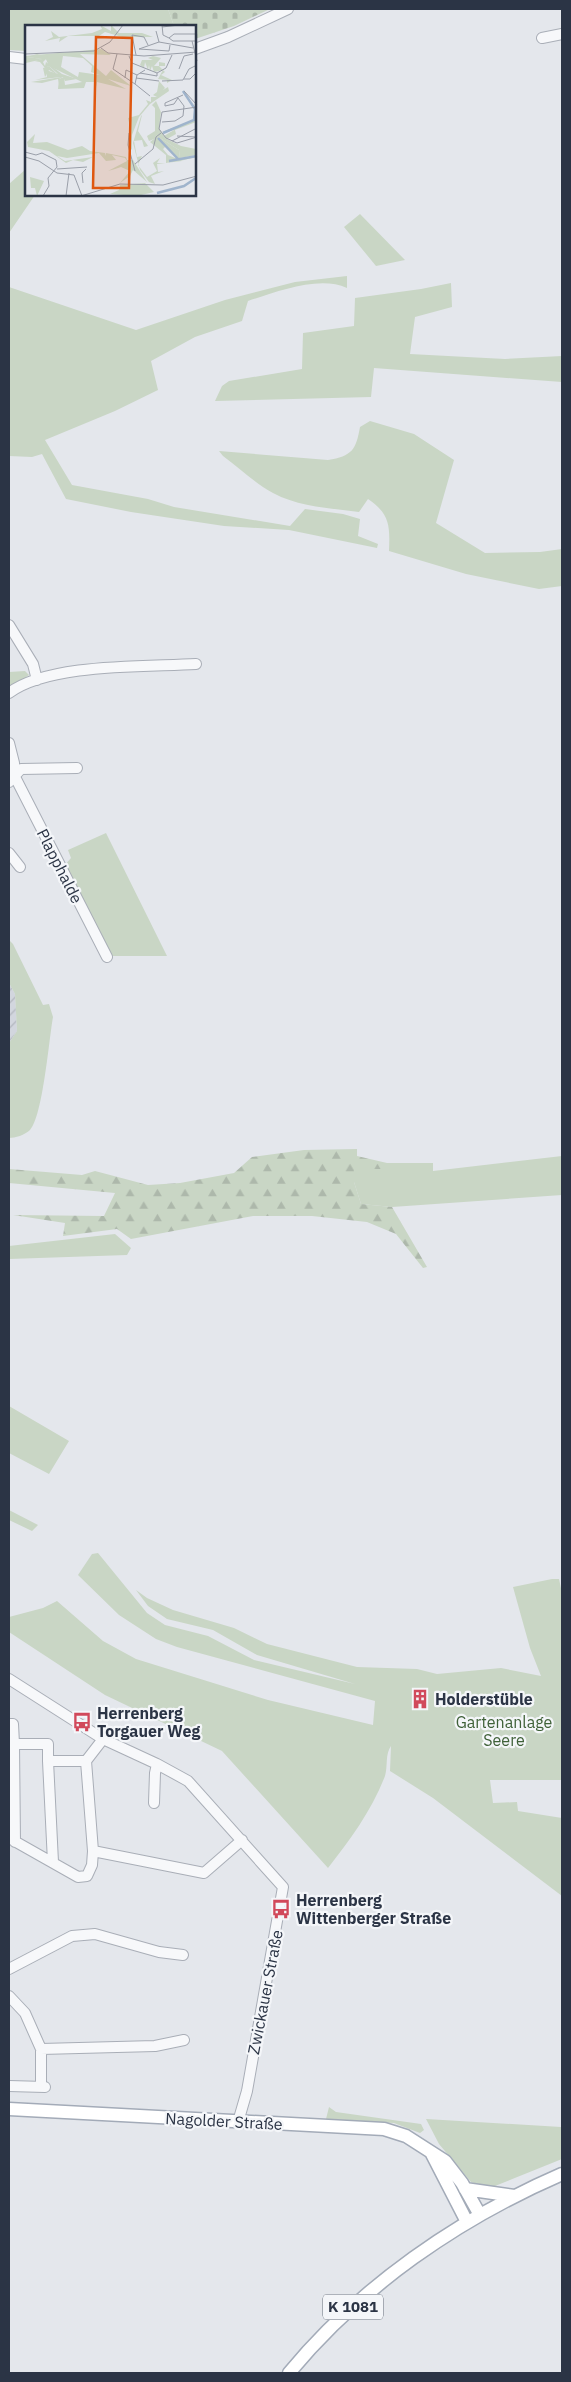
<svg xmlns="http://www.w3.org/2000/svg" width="571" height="2382" font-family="'IBM Plex Sans',sans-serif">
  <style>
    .industrial { fill: url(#industrial-furrows) }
    .green { fill: #c9d6c5 }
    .forest { fill: url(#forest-firs) }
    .cemetery { fill: url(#cemetery-stones) }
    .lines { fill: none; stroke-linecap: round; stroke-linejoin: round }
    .minor-casing { stroke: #a9aeb7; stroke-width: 12 }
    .major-casing { stroke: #a3abb8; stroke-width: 15 }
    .minor { stroke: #f7f8fa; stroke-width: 10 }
    .major { stroke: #fff; stroke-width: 12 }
    .labels { text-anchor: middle; stroke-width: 4.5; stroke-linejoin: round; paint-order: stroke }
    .shield { fill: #f4f6f9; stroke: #676e7b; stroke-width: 1 }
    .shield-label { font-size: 15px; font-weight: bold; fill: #2b3445 }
    .street-label { font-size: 16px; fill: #2b3445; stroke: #f4f6f9 }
    .poi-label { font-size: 16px; font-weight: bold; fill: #2b3445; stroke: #f4f6f9; text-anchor: start }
    .park-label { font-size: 16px; fill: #3f6138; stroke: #f4f6f9 }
    .inset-river { fill: none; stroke: #9fb4cc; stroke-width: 2.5 }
    .inset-road { fill: none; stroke: #9a9fa9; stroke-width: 1 }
    .view { fill: #df570f; fill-opacity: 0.15; stroke: #df570f; stroke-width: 2.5 }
    .inset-edge { fill: none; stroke: #2b3445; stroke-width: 2.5 }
  </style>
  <defs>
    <pattern id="industrial-furrows" width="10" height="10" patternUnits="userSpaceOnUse" patternTransform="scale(1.25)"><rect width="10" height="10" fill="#d2d6de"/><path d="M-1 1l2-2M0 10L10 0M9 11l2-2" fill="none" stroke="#b4b8c0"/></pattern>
    <pattern id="forest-firs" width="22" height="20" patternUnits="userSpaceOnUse" patternTransform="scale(1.25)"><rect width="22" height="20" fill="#c9d6c5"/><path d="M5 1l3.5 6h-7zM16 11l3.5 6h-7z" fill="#adb8ab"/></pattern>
    <pattern id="cemetery-stones" width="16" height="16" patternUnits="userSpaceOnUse" patternTransform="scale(1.25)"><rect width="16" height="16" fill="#c9d6c5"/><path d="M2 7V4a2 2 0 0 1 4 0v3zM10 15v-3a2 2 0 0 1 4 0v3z" fill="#adb8ab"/></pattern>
  </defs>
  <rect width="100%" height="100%" fill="#e4e7ec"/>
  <path class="industrial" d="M9,983L15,994L17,1031L9,1043Z"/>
  <path class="green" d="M9,9H168L174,26H26V51L9,50Z
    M26,169V195H35L9,233V184Z
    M360,214L405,260L376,266L344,227Z
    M347,276V288C319,275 276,292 248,301L242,321L195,337L151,361L158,390L115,411L45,440L72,485L148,499L174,507L290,526L305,509L343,514L360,519L358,536L378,544L377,548L289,530L224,526L131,512L66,499L42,454L32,457L9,456V287L136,330L225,300L295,282Z
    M451,283L452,307L415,317L410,354L505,359L562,356V382L374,368L371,397L215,401L222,386L229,381L302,369L303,333L354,326L355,298L421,289Z
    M370,421L414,434L454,460L436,523L485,553L540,552L562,549V586L539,589L466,574L389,551C390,526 390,514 368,499L359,512C330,508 299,507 273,493C255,483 239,468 223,456L219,451L328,460C352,456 356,450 360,427Z
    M25,671L29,675L9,688V672Z
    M106,833L167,956H109L64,866L71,858L68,850Z
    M9,940L13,944L43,1005L49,1004L53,1017C49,1039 43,1116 30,1130C25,1135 15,1138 9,1138V1043L17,1031L15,994L9,983Z
    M562,1156V1195L392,1207L361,1204L354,1182V1169L387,1167V1163H433V1171Z
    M115,1234L131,1248L127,1255L9,1259V1246Z
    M9,1406L69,1441L49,1474L9,1453Z
    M9,1510L38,1525L32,1531L9,1520Z
    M98,1553L147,1613L165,1625L208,1636L254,1660L355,1684L257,1655L213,1630L167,1619L148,1606L136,1590L147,1598L173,1610L234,1628L267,1644L357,1667L417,1669L437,1674L501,1668L541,1676L530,1648L513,1587L552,1579H559L562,1593V1780H490L493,1803L517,1802L518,1811L562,1818V1896L433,1798L390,1771L391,1746C385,1754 388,1766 385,1776C372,1810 350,1840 328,1868L222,1751L105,1695L9,1632V1617L43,1608L57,1601L103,1641L136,1659L268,1700L373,1725L375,1701L177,1647L156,1639L119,1615L78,1575L92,1554Z
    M329,2107L336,2112L421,2124L424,2130L420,2133L394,2123L326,2119Z
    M562,2116V2159L490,2188L471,2182L439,2144L426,2119L561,2127Z"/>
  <path class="forest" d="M357,1149V1156L387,1163L388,1169H354V1182L361,1204L392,1207L427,1267L423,1268L396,1234L367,1222L312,1216H253L131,1239L117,1229L63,1236L65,1223L13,1215L104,1216L115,1193L9,1183V1169L82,1175L95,1171L148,1185L180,1183L234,1173L252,1157L304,1150Z"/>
  <path class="cemetery" d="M168,9H270L234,26L195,39V26H174Z"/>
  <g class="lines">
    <defs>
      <path id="minor" d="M542,38L562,34
        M195,49L228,37L288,9
        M9,57L26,59
        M9,625L33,664L37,680
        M9,693C49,663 146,667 196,664
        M9,743L14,763V775L107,957
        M9,782L21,769L77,768
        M9,853L20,867
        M9,1679L103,1739L157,1764L188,1781L283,1887L247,2091L238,2122
        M9,1724H13L14,1744H48V1761H86
        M14,1744L15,1842
        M48,1761L53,1862
        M154,1803L155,1773L157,1764
        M9,1838L78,1877L87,1876L92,1865L93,1851L86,1761L103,1739
        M93,1851L204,1873L242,1840
        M9,1969L72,1936L95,1934L159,1952L183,1955
        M9,1996L25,2013L41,2049V2087
        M41,2049L155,2046L184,2040
        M9,2086L45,2087"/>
      <path id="major" d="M9,2109L384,2129L406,2136L445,2161L462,2183L480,2215
        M432,2154L467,2222
        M465,2189L514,2196
        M289,2373C361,2286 458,2219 562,2174"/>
    </defs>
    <use href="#minor" class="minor-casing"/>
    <use href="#major" class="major-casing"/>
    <use href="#minor" class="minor"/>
    <use href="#major" class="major"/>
  </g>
  <defs>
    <symbol id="building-bare" viewBox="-9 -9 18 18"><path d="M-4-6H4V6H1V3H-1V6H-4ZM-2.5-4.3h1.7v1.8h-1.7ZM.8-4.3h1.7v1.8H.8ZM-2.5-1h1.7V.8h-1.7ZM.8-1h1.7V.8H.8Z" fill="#d1495b" stroke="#f4f6f9" stroke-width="2.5" paint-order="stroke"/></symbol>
    <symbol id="bus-bare" viewBox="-9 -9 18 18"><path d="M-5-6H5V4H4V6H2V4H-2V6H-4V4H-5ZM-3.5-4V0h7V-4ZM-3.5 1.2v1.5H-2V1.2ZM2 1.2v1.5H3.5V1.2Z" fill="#d1495b" stroke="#f4f6f9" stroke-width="2.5" paint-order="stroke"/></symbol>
  </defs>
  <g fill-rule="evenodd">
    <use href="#building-bare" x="406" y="1685" width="28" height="28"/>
    <use href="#bus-bare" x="68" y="1708" width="28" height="28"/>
    <use href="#bus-bare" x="267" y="1895" width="28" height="28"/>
  </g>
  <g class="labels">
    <rect class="shield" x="323" y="2294.5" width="60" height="25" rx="4"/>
    <g class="shield-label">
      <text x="353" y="2312">K 1081</text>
    </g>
    <g class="street-label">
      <text transform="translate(60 866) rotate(63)" y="6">Plapphalde</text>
      <text transform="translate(265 1992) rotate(-79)" y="6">Zwickauer Straße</text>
      <text transform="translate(224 2121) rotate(3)" y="6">Nagolder Straße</text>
    </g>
    <g class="poi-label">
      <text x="435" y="1705">Holderstüble</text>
      <text x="97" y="1719">Herrenberg<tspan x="97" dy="18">Torgauer Weg</tspan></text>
      <text x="296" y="1906">Herrenberg<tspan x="296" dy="18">Wittenberger Straße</tspan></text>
    </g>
    <g class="park-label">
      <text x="504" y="1728">Gartenanlage<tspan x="504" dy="18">Seere</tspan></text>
    </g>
  </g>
  <g transform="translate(25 25)">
    <rect width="171" height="171" fill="#e4e7ec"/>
    <path d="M75,0L86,6V0L94,8H117L128,12H97L80,7L74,11H43L34,17L35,13L20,16L28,12L26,6L34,12L67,8L77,4ZM76,24L86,30L55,29L81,51L86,45L106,61L83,54L101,64L72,57L71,63L69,57H61L59,63L33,64L34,54L39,52L40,60L57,57L24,41L33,50L24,45L20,52L18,43L24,41L20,32H2L18,34L1,38L0,31ZM38,31L58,33L67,41L66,47L75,50L54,47L53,52L36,42ZM128,31L136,33L129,41H134V37L140,38V41H134L140,47L136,50L147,55L142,58V55L133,54L138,45L129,47L127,41L125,46L124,40L123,45L120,37L119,43L115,40L117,35H128L123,33ZM134,56L140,63L138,65L143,62L144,66L125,79L114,92L107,110V125L103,121L106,107L103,93L114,90L123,79L121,75L126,77V72H132L128,70L132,67ZM131,76L136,87L134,103L139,111L149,105L137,107L168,95L170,82L171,97L150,105L151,109L142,114L156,121L171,124V130L155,133L154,125L132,111L141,121L138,124L143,130L157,136L132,139L133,147L139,146L126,151L130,159L124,157L115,145L108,118L116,91ZM127,80L130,83V106L122,111L124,116L129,114L125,117L141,130V138H132L135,133L128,138L132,146L122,152L113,140L117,131L112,132L109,116L117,115L119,122L123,121L113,106L117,90ZM10,109L8,118L22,117L43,125L57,121L65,126L80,128L81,131V128L101,132L102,135H108L122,157L108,145L105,151L95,158L105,146L96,142L90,144L83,146L102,136L100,133L87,130L91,135L81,136L74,128L42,133L32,131L40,136L68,132L58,137L48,135L41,138L24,126L3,122L2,117ZM5,152L19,156L12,171L10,163H6ZM120,158L129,167L112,171L85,169L94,165L95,160Z" fill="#c9d6c5" fill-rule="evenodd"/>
    <path d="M12,29L23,32L18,37L20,41L21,37L37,49L52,54L40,56L38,52L34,54V59L33,54L17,58L6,57L36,52L10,55L22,52L21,45L33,49L24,41L20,43L15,37L9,36L17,34L2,32ZM132,111L154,125L155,133L171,132L155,136Z" fill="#c9d6c5"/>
    <path class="inset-river" d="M138,108L169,95L170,84L158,66M133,113L154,135M144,136L172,131M132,168L159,161L171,153"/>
    <path class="inset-road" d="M137,0L138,10L144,13M137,2L154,0M131,6L134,17L168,23M172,9H149L144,13L148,16H172M167,16L172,36M76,23L83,28L119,31L172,27M114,24L144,26L145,20M114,24L134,17M0,29L69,26L85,17L98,0M92,29L88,44L110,59M111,30L107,10L119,12L123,20M104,31L107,38L132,48L141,43L147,30M154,44L159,31L168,29M120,45L112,50L110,59L125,71M115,48L132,51V48M100,53L101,45L112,50M111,53L134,56M159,54H165L172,47M137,56L158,55L164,44L172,40M159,66L172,80M153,73L149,79L140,81V78L158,70M172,82L137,87L134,104L141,113L152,118L172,112M137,97L150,96L158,91L159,81L153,73M104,108L103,120L110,146M152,111L171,112M147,116L172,103M0,127L11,130L17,128L31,135L32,142L23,153L24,161L18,171M0,132L14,136L32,148L49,150L57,171M110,139L128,124L131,112L136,108M32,144L62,142M58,158L57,148L61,144M41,171L44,148M56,171L95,159L138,160L172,151"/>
    <path class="view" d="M71,12L107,13L104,163H68Z"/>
    <rect width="171" height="171" class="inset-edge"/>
  </g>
  <rect width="571" height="2382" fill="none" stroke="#2b3445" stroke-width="20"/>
</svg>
